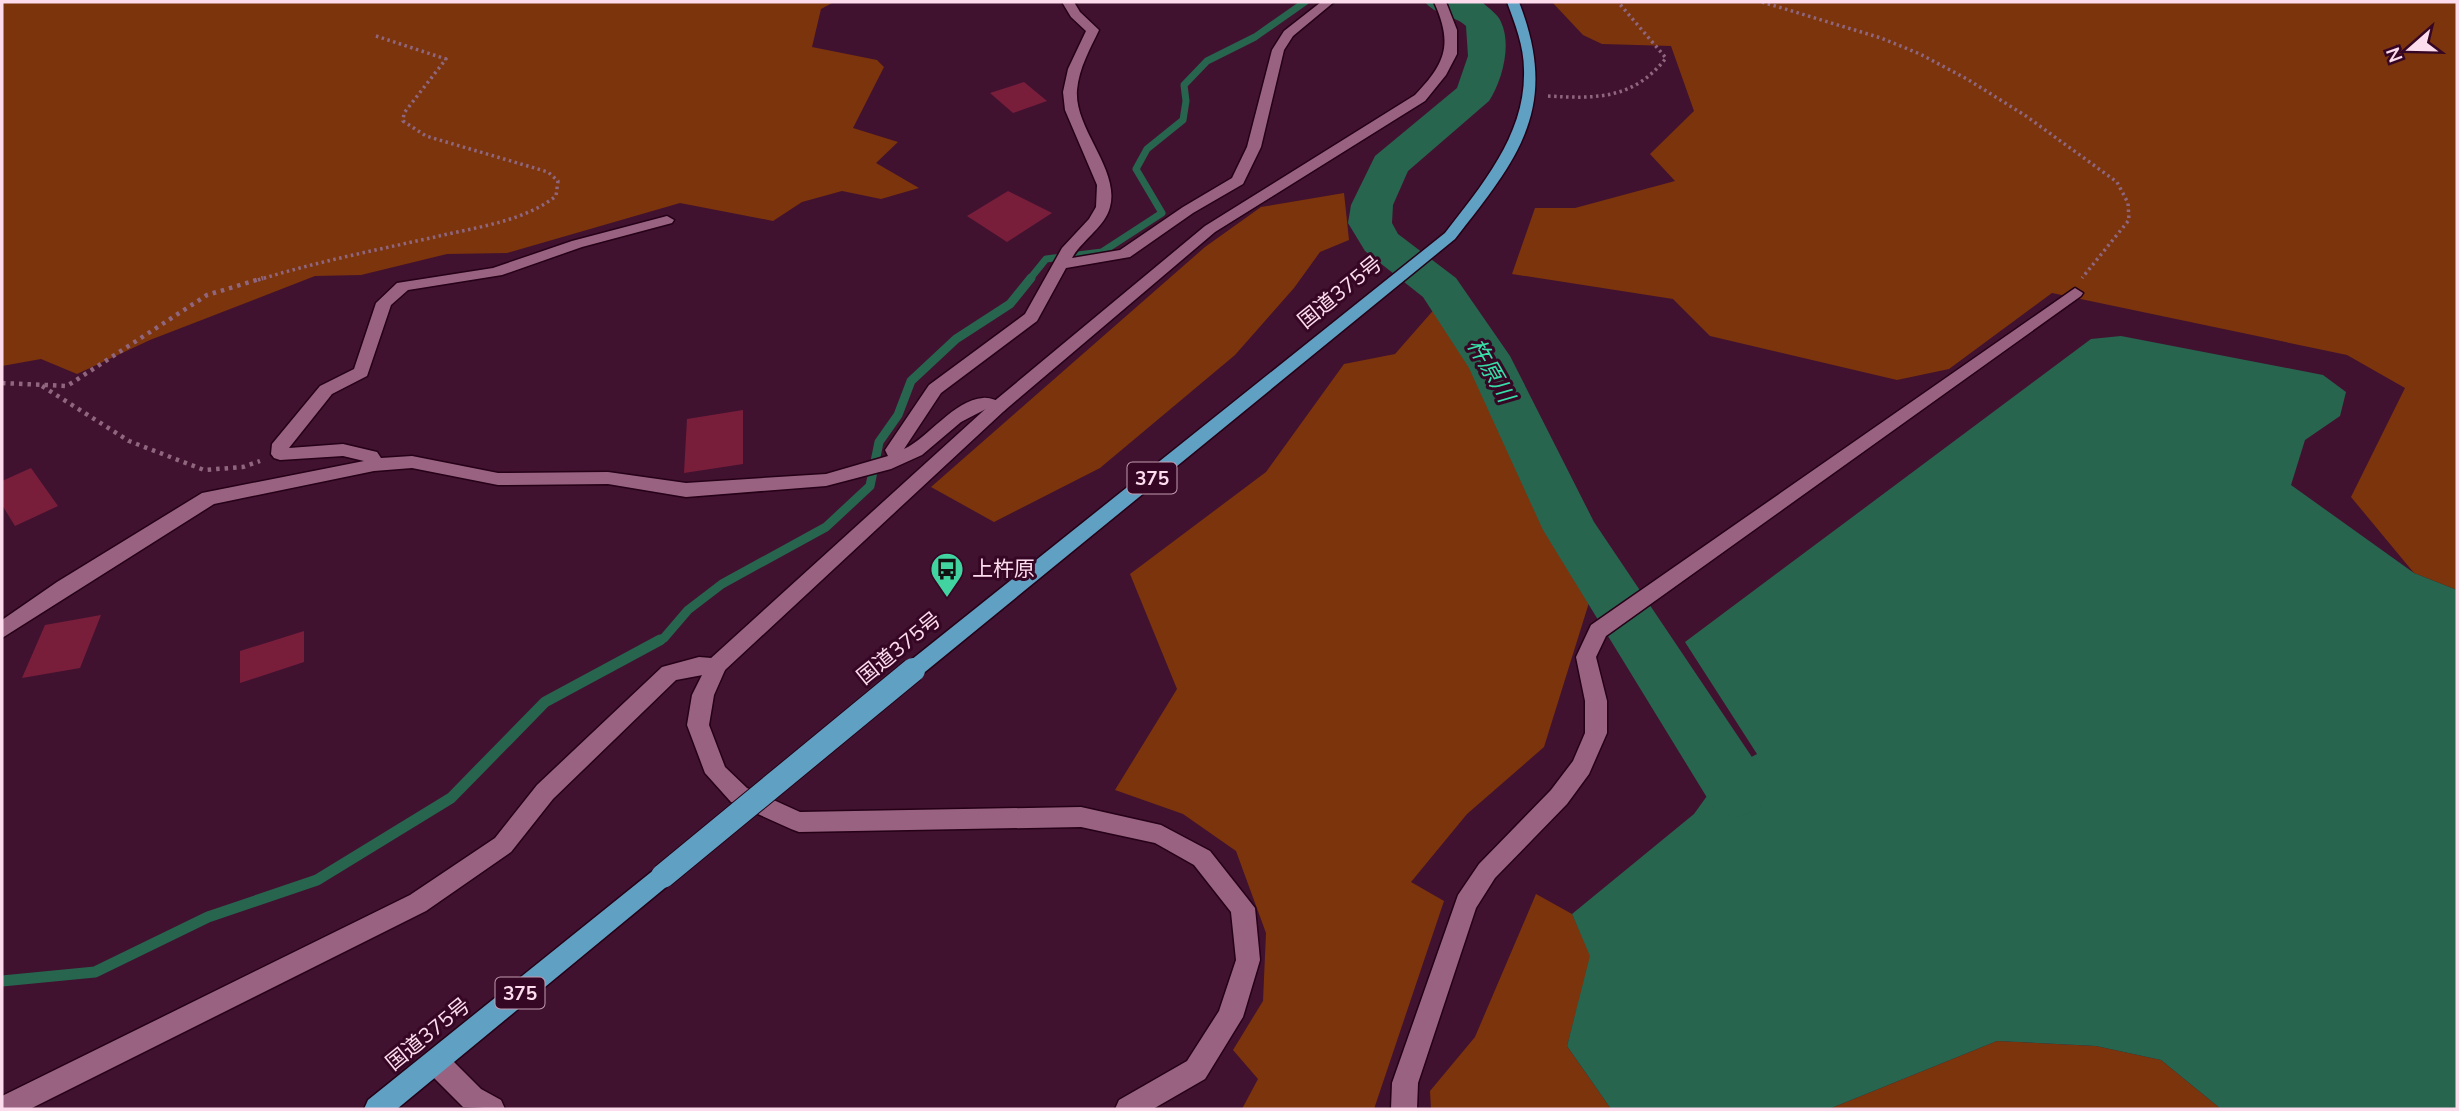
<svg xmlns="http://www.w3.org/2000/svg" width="2459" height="1111" font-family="Mulish,'Noto Sans JP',sans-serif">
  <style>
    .green { fill: #7b340c }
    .water { fill: #27654e }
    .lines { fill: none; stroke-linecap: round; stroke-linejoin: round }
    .stream-far2 { stroke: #27654e; stroke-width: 7 }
    .stream-far1 { stroke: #27654e; stroke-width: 9 }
    .stream { stroke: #27654e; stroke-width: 11 }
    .river { fill: #27654e; fill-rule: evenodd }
    .building { fill: #781e3b }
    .minor-casing { stroke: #250017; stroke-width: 3 }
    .tertiary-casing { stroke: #250017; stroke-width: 3 }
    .trunk-casing { stroke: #250017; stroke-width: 3 }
    .path-far1 { stroke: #8f667e; stroke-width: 3.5; stroke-dasharray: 2.5 3.5; stroke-linecap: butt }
    .path { stroke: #8f667e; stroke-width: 4.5; stroke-dasharray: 3.5 5; stroke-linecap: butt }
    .minor { fill: #996281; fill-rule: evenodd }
    .tertiary { fill: #996281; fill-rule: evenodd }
    .trunk { fill: #60a0c2; fill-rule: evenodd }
    .trunk-bridge-casing { stroke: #250017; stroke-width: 26; stroke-linecap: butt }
    .trunk-bridge { stroke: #60a0c2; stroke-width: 24 }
    .labels { text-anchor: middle; stroke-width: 6; stroke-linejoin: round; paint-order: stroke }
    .shield { fill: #360725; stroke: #c19cb1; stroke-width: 2 }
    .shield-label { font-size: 19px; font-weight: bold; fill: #fcdced }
    .street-label { font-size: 21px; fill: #fcdced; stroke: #360725 }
    .poi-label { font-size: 21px; fill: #fcdced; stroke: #360725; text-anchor: start }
    .water-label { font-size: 23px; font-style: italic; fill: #37dea7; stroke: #360725 }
  </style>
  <rect width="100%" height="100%" fill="#41122f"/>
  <path class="green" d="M2,2H834L821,9L812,47L877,60L884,67L853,128L898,142L876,163L919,188L881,199L842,191L802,202L773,221L680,203L507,253L447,254L361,275L315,276L150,340L77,374L41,359L2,366Z
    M1552,2H2457V590L2414,573L2351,497L2405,388L2347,355L2052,293L1949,369L1897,380L1710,336L1673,299L1512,274L1535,208H1575L1675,181L1650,154L1694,111L1671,46L1602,44L1583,35Z
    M1344,193L1349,240L1320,252L1294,288L1235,355L1100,468L994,522L931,487L1205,247L1261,207Z
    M1438,305L1481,376L1592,593L1544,747L1467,814L1411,882L1444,901L1374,1109H1242L1258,1079L1233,1050L1263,1001L1266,933L1236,851L1183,814L1115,790L1177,689L1130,574L1266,472L1344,364L1395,354Z
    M1536,894L1572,914L1591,956L1567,1046L1611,1109H1431L1430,1091L1475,1037Z
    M1997,1041L2096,1046L2161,1060L2221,1109H1829Z"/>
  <path class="water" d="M2121,336L2323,375L2346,392L2340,416L2305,440L2291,485L2414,573L2457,590V1109H2221L2161,1060L2096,1046L1997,1041L1829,1109H1611L1567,1046L1590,956L1572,914L1694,814L1725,771L1757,754L1685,642L2091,339Z"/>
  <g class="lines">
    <path class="stream-far2" d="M1029,280L1046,259L1102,252L1162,213L1136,169L1147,149L1183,120L1186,101L1184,85L1207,61L1255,37L1305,2"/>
    <path class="stream-far1" d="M657,642L664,638L688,610L722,584L826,527L870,486L879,442L898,415L911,381L956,339L1010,304L1031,278"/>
    <path class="stream" d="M2,981L95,972L208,917L317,880L451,798L545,702L660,640"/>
    <path class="river" d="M1425,2H1482C1488,8 1498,14 1501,22C1512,45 1502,81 1489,101L1408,171L1393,205L1392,223L1398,234L1456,278L1510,356L1594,522L1760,769L1769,789L1760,809L1737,817L1714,809L1543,530L1469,368L1423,297L1365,251L1348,223L1351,205L1375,156L1457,88L1468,56L1466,26C1454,15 1435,15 1425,2Z"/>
  </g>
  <path class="building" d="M1024,82L1047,101L1013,113L990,93Z
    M1008,191L1052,213L1007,242L967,216Z
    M743,410V464L684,473L687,419Z
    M31,468L58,506L15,526L2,505V481Z
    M101,615L80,668L22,678L45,625Z
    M304,631V662L240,683V651Z"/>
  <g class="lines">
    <defs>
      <path id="minor" d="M1062,2H1074L1080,12L1099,30C1090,49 1079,68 1077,90C1074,129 1120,169 1110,207C1105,227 1082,240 1072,258L1120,250L1183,207L1232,178L1247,147L1272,50L1284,31L1321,2H1334L1293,36L1284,50L1261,147L1243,184L1193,213L1130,257L1066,268L1037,321L941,393L904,449C928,438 954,400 983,398C989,397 998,401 1004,403L1007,407L1004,411L998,413L986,409L961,422L922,455L891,469L826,486L686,497L608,484L498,485L412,468L374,471L214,504L2,638V620L57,582L202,493L364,461L343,456L280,460L274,458L271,454L272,444L320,386L354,369L376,303L397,283L493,268L572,241L667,216L674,220L672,223L582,247L502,275L408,290L391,305L367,376L332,394L289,448L343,444L377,452L381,458L412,456L498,473L608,472L686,483L826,474L888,456L885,450L929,385L1025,314L1062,248L1089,219L1096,207L1097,185L1065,110L1063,92L1068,69L1086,31L1071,17Z
        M2075,288L2083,293L2081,296L1606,636L1596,657L1607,701V733L1589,774L1567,804L1495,878L1476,908L1418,1083L1417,1109H1391L1392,1083L1458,895L1479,864L1551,790L1573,761L1585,733V701L1576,657L1591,625Z
        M699,657L724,659L727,665L724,671L676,680L553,799L511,852L426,911L30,1109H2V1096L410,895L495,838L537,785L662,667Z"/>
      <path id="tertiary" d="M1434,2H1446L1457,30V54L1446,75L1425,101L1215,232L1004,411L725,670L714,695L709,725L725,767L747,788L800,812L1081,807L1161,825L1210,851L1255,908L1260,960L1243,1017L1205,1079L1153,1109H1115L1119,1100L1187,1061L1219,1011L1236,960L1231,912L1194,865L1155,843L1081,827L799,832L791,829L731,802L705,773L687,725L692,695L710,659L992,403L1205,226L1415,95C1446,63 1453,44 1434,2Z
        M436,1049L445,1053L481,1089L501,1100L505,1109L463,1107L427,1071L423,1062L427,1053Z"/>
      <path id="trunk" d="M1507,2H1519C1560,108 1519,157 1455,239L920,676L913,678L906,676L903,670L906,664L1445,233C1482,185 1526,134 1524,70C1524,46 1515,24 1507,2Z
        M663,865L671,869L675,876L671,883L397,1109H364L368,1100L655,869Z"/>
    </defs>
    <use href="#minor" class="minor-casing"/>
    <use href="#tertiary" class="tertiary-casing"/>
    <use href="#trunk" class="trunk-casing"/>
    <path class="path-far1" d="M1762,2L1881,38L1920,54L1967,79L2026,116L2117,182L2128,203L2129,220L2082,278
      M1548,96C1597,99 1634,99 1666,58L1618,2
      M258,280C316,262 376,250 435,237C476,227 523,222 556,196L558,181L548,172L426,136L403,121L404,113L446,59L373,35"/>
    <path class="path" d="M2,383L67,386L207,295L263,278
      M42,386L129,441L204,470L243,467L260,461"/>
    <use href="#minor" class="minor"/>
    <use href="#tertiary" class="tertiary"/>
    <use href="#trunk" class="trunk"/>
    <defs>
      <path id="trunk-bridge" d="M663,876L913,670"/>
    </defs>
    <use href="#trunk-bridge" class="trunk-bridge-casing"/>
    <use href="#trunk-bridge" class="trunk-bridge"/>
  </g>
  <defs>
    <symbol id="bus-pin" viewBox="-11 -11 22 30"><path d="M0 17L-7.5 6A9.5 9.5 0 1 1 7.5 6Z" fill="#41d4a1" stroke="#360725"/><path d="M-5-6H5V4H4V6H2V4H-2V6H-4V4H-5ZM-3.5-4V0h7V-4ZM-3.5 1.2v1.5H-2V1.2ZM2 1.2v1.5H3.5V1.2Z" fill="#111"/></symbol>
  </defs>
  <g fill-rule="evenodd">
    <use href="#bus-pin" x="928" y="550" width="38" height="52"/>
  </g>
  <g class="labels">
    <g class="shield">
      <rect x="1127.5" y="462.5" width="49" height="31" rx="5"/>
      <rect x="495.5" y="977.5" width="49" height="31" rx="5"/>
    </g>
    <g class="shield-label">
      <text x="1152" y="485">375</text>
      <text x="520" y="1000">375</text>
    </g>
    <g class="street-label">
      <text transform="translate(1340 292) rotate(-39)" y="7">国道375号</text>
      <text transform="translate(899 648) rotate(-39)" y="7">国道375号</text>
      <text transform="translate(428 1034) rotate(-39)" y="7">国道375号</text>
    </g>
    <g class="poi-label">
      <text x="972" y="576">上杵原</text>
    </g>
    <g class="water-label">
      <text transform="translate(1491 370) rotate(60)" y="8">杵原川</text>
    </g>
  </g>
  <rect width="2459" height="1111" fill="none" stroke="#fcdced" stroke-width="7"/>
  <g transform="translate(2410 49) rotate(250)" stroke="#360725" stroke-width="5" paint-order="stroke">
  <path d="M0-5L12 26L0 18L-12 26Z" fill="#fcdced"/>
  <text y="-10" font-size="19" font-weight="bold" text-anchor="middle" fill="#fcdced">N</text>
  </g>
</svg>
